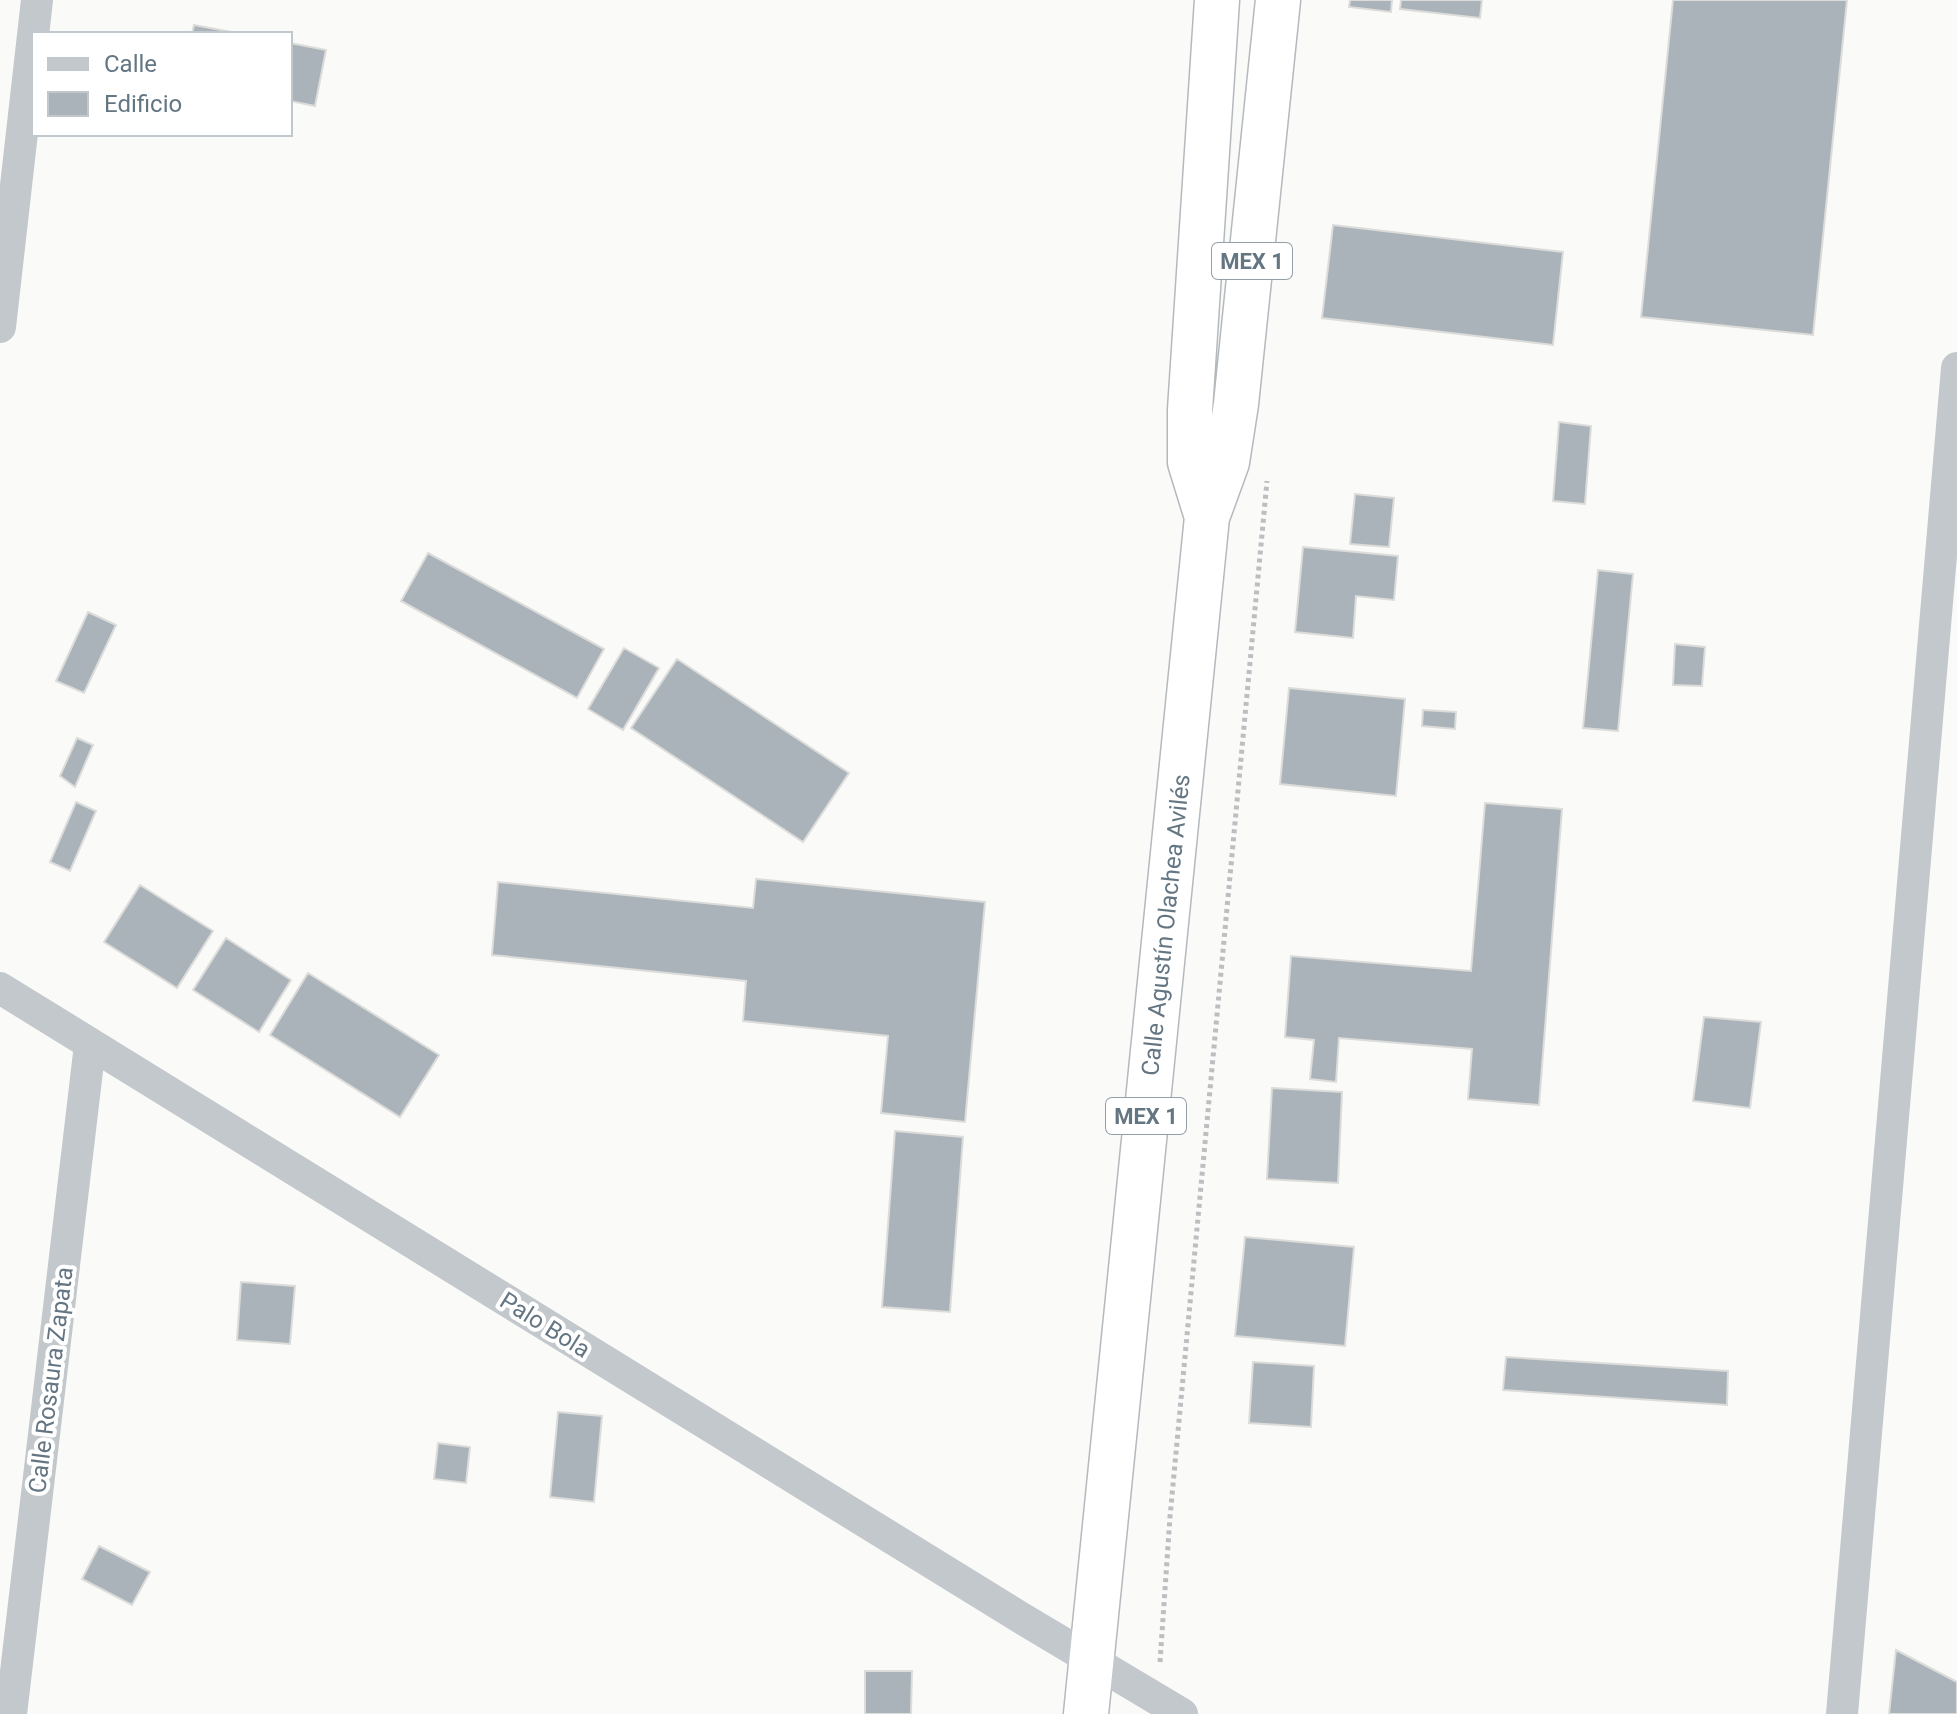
<svg xmlns="http://www.w3.org/2000/svg" width="1957" height="1714" font-family="Roboto,sans-serif">
  <style>
    .building { fill: #aab3b9; stroke: #dcdcda; stroke-width: 2 }
    .lines { fill: none; stroke-linecap: round; stroke-linejoin: round }
    .trunk-casing { stroke: #b4b9bd; stroke-width: 47 }
    .path { stroke: #bbbfc2; stroke-width: 5; stroke-dasharray: 4 4; stroke-linecap: butt }
    .minor { stroke: #c3c8cc; stroke-width: 32 }
    .trunk { stroke: #fff; stroke-width: 44 }
    .labels { text-anchor: middle; stroke-width: 8; stroke-linejoin: round; paint-order: stroke }
    .shield { fill: #fff; stroke: #939fa8; stroke-width: 2 }
    .shield-label { font-size: 22px; font-weight: bold; fill: #657683 }
    .street-label { font-size: 24px; fill: #657683; stroke: #fff }
  </style>
  <rect width="100%" height="100%" fill="#fafaf8"/>
  <path class="building" d="M1350,0H1392L1391,12L1349,7Z
    M1401,0H1482L1480,18L1400,9Z
    M1673,0H1847L1813,335L1641,317Z
    M194,25L242,34H192Z
    M290,43L326,50L315,106L290,101Z
    M1333,225L1563,252L1553,345L1322,318Z
    M1559,422L1591,426L1585,504L1553,501Z
    M1355,494L1394,498L1389,547L1350,544Z
    M1303,547L1398,556L1394,600L1356,596L1353,638L1295,632Z
    M428,553L604,649L577,698L401,601Z
    M1598,570L1633,574L1618,731L1583,728Z
    M88,612L116,625L84,693L56,681Z
    M1675,644L1705,647L1702,686L1673,685Z
    M624,648L659,668L623,730L588,709Z
    M677,659L849,773L803,842L631,728Z
    M1289,688L1405,699L1396,796L1280,784Z
    M1423,710L1456,712L1455,729L1422,726Z
    M77,738L93,745L75,787L60,776Z
    M76,802L96,811L70,871L50,862Z
    M1485,803L1562,809L1539,1105L1468,1099L1472,1049L1339,1038L1336,1082L1310,1079L1314,1040L1285,1037L1291,956L1471,971Z
    M756,879L985,902L965,1122L881,1113L888,1036L743,1021L746,981L492,955L498,882L753,908Z
    M140,885L213,931L177,988L104,942Z
    M226,938L291,980L259,1032L193,990Z
    M308,973L439,1055L400,1117L270,1035Z
    M1704,1017L1761,1022L1750,1108L1693,1101Z
    M1272,1088L1342,1092L1338,1183L1267,1179Z
    M895,1131L963,1137L950,1312L882,1307Z
    M1245,1237L1354,1247L1345,1346L1235,1336Z
    M241,1282L295,1286L290,1344L237,1340Z
    M1506,1357L1728,1371L1727,1405L1503,1390Z
    M1253,1362L1314,1366L1311,1427L1249,1423Z
    M558,1412L602,1416L594,1502L550,1497Z
    M438,1443L470,1447L466,1483L434,1479Z
    M99,1546L150,1572L132,1605L82,1579Z
    M1896,1650L1957,1682V1714H1889Z
    M865,1671H912L911,1714H865Z"/>
  <g class="lines">
    <defs>
      <path id="trunk" d="M1207,517L1190,462V410L1217,0
        M1086,1714L1207,517L1227,462L1236,404L1278,0"/>
    </defs>
    <use href="#trunk" class="trunk-casing"/>
    <path class="path" d="M1160,1662L1170,1517L1267,481"/>
    <path class="minor" d="M0,327L37,0
      M0,988L1018,1616L1182,1714
      M11,1714L90,1045
      M1842,1714L1957,368"/>
    <use href="#trunk" class="trunk"/>
  </g>
  <g class="labels">
    <g class="shield">
      <rect x="1212" y="243" width="80" height="36" rx="6"/>
      <rect x="1106" y="1098" width="80" height="36" rx="6"/>
    </g>
    <g class="shield-label">
      <text x="1252" y="269">MEX 1</text>
      <text x="1146" y="1124">MEX 1</text>
    </g>
    <g class="street-label">
      <text transform="translate(1166 925) rotate(-84)" y="8">Calle Agustín Olachea Avilés</text>
      <text transform="translate(545 1325) rotate(32)" y="8">Palo Bola</text>
      <text transform="translate(51 1380) rotate(-83)" y="8">Calle Rosaura Zapata</text>
    </g>
  </g>
  <rect x="32" y="32" width="260" height="104" fill="#ffffff" stroke="#c1c8cd" stroke-width="2"/>
  <rect x="48" y="58" width="40" height="12" fill="#c3c8cc" stroke="#c1c8cd" stroke-width="2"/>
  <text x="104" y="72" font-size="24" fill="#657683">Calle</text>
  <rect x="48" y="92" width="40" height="24" fill="#aab3b9" stroke="#c1c8cd" stroke-width="2"/>
  <text x="104" y="112" font-size="24" fill="#657683">Edificio</text>
</svg>
